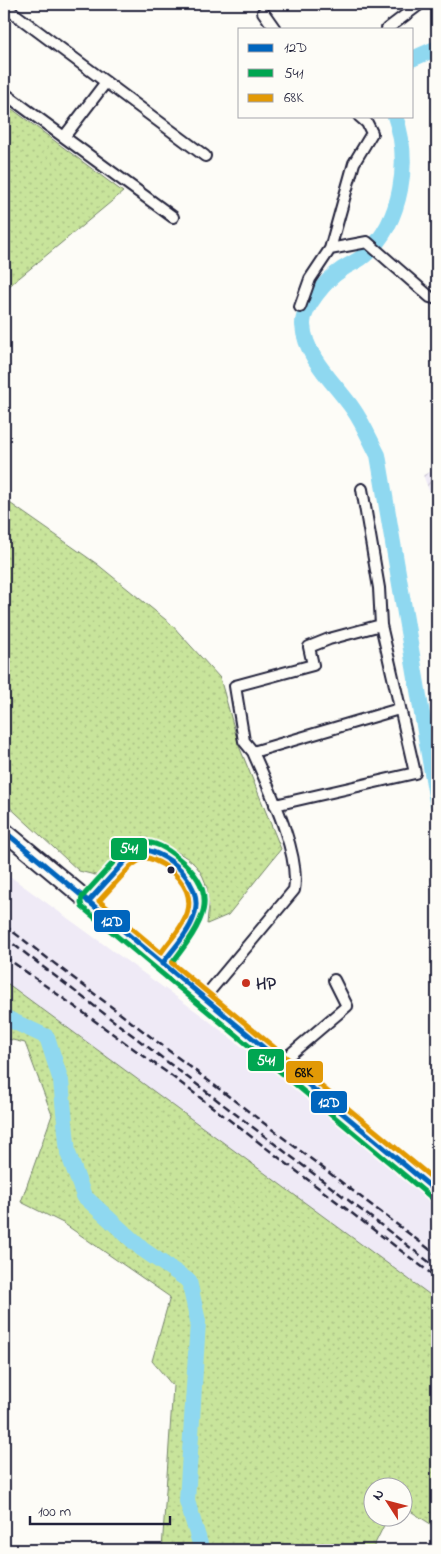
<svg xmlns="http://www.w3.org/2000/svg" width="441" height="1554" font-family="'Indie Flower',sans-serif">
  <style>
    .built { fill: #efeaf6 }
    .industrial { fill: url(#industrial-furrows) }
    .grass { fill: url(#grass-dots); stroke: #75836b }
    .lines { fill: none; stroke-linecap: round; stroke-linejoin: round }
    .river { stroke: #8fd8f0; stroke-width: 16 }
    .minor-casing { stroke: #22223b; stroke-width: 14 }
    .trunk-casing { stroke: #22223b; stroke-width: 20 }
    .minor { stroke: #fdfcf7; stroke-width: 10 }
    .trunk { stroke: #fdfcf7; stroke-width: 16 }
    .rail { stroke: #22223b; stroke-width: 2.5; stroke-dasharray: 8 4; stroke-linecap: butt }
    .bus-1-casing { stroke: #fdfcf7; stroke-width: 9 }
    .bus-2-casing { stroke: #fdfcf7; stroke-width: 9 }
    .bus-3-casing { stroke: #fdfcf7; stroke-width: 9 }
    .bus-1 { stroke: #0065bd; stroke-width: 5 }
    .bus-2 { stroke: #00a651; stroke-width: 5 }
    .bus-3 { stroke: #e29906; stroke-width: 5 }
    .bus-dot { fill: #22223b; stroke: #fdfcf7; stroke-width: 2 }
    .poi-dot { fill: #c8321e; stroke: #fdfcf7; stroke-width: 2 }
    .labels { text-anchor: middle; stroke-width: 4; stroke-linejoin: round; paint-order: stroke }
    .poi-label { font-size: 18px; font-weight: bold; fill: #22223b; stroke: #fdfcf7; text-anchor: start }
    .line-badge { stroke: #fdfcf7; stroke-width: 2 }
    .badge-label { font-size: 14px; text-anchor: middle; font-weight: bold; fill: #fff }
    .pale-badge-label { font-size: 14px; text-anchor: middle; font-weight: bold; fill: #111 }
  </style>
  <defs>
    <pattern id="industrial-furrows" width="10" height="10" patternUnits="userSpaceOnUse" patternTransform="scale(1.25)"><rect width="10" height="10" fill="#efeaf6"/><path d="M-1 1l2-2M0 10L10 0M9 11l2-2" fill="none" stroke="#cdc8d4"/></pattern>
    <pattern id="grass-dots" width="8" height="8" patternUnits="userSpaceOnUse" patternTransform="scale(1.25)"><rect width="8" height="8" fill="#c8e49b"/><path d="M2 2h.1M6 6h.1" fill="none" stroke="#acc386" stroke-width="1.8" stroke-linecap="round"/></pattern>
  </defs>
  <rect width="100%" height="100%" fill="#fdfcf7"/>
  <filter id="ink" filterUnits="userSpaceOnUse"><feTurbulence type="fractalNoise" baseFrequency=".02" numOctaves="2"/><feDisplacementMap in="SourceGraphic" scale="10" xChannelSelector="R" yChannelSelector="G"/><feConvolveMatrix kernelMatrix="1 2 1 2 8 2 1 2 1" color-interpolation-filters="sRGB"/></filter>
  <g filter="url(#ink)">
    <path class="built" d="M4,872L204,1017L357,1137L437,1205V1300L4,981Z"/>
    <path class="industrial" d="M437,469V511L423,475Z"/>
    <path class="grass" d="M4,103L123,192L8,287L4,284Z
      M4,499L97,564L171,624L220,678L239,746L281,849L228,915L207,924C214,866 192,856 142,837L118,854L99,876L79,871L4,802Z
      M4,981L437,1300V1528L404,1507V1486H374V1516L388,1517L372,1550H162L173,1386L152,1361L170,1297L63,1223L21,1202L52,1115L25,1043L4,1038Z"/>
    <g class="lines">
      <path class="river" d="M412,59L437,48
        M395,116C411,161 402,221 366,254C359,261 349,264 341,270C327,279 302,308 303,325C305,358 335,383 353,409C363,423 370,440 378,455L437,802
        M4,1017L47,1037L61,1081L68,1153L84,1196L142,1249L189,1281L198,1321L187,1501L202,1550"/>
      <defs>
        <path id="minor" d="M4,6L205,156
          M263,12L275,29
          M387,29L420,4
          M4,93L173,217
          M64,137L106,82
          M330,249L367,242L430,297L437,299
          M300,307L310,279L330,249L354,163L372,133L367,123L359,116
          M253,752L244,741L235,686L313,665L309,647L329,639L381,625
          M275,805L415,773L381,625L379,588L362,489
          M203,999L294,890C301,854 268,787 253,752L399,709
          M280,1063L347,1006L334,980"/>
        <path id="trunk" d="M4,831L437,1192"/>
      </defs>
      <use href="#minor" class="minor-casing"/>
      <use href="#trunk" class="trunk-casing"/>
      <use href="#minor" class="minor"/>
      <use href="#trunk" class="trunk"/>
      <path class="rail" d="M4,925L437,1255
        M4,937L437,1268
        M4,956L169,1074L437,1278"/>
      <defs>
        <path id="bus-1" d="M4,831L437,1192
          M88,902L126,860L142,849C158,852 174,861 184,874C213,909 184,935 162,964"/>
        <path id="bus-2" d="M172,963C200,926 225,895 178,858C168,849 154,841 140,842L121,854L82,897L81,902L82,907L432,1198"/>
        <path id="bus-3" d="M144,857C158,860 170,868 179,879C203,908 178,929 161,953L99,901L131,866Z
          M172,963L437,1182"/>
      </defs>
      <use href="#bus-1" class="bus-1-casing"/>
      <use href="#bus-2" class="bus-2-casing"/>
      <use href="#bus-3" class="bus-3-casing"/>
      <use href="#bus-1" class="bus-1"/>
      <use href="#bus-2" class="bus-2"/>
      <use href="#bus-3" class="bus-3"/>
    </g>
  </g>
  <circle class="bus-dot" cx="171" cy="870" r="4.5"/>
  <circle class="poi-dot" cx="246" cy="983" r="5"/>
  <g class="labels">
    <g class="poi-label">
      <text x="256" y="989">HP</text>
    </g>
  </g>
  <g class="line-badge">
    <rect x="110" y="837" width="38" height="24" rx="5" fill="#00a651"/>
    <rect x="93" y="909" width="38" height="24" rx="5" fill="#0065bd"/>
    <rect x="247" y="1048" width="38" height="24" rx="5" fill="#00a651"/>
    <rect x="285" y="1060" width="39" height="24" rx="5" fill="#e29906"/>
    <rect x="310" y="1090" width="38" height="24" rx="5" fill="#0065bd"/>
  </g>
  <g class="badge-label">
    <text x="129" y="853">541</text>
    <text x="112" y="926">12D</text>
    <text x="266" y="1065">541</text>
    <text x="329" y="1107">12D</text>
  </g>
  <g class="pale-badge-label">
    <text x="304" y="1077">68K</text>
  </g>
  <rect width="441" height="1554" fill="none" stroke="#fdfcf7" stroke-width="20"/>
  <rect x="10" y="10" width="421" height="1534" fill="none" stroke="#22223b" stroke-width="2" filter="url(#ink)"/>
  <rect x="238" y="28" width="175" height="90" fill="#fdfcf7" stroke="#a5a5ac"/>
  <rect x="248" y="44" width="25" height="8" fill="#0065bd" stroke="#a5a5ac"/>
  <text x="284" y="52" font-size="15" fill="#22223b">12D</text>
  <rect x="248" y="69" width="25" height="8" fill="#00a651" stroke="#a5a5ac"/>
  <text x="284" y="78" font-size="15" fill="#22223b">541</text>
  <rect x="248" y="94" width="25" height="8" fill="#e29906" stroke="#a5a5ac"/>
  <text x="284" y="102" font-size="15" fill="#22223b">68K</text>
  <g transform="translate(388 1502) rotate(306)"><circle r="24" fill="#fdfcf7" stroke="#a5a5ac"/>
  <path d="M0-4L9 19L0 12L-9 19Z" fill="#c8321e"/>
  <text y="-8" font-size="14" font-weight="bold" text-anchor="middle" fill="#22223b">N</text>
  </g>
  <path d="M30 1516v8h140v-8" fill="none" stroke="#22223b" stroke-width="2.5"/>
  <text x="38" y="1516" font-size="15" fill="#22223b" stroke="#fdfcf7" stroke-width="4" paint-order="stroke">100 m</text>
</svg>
